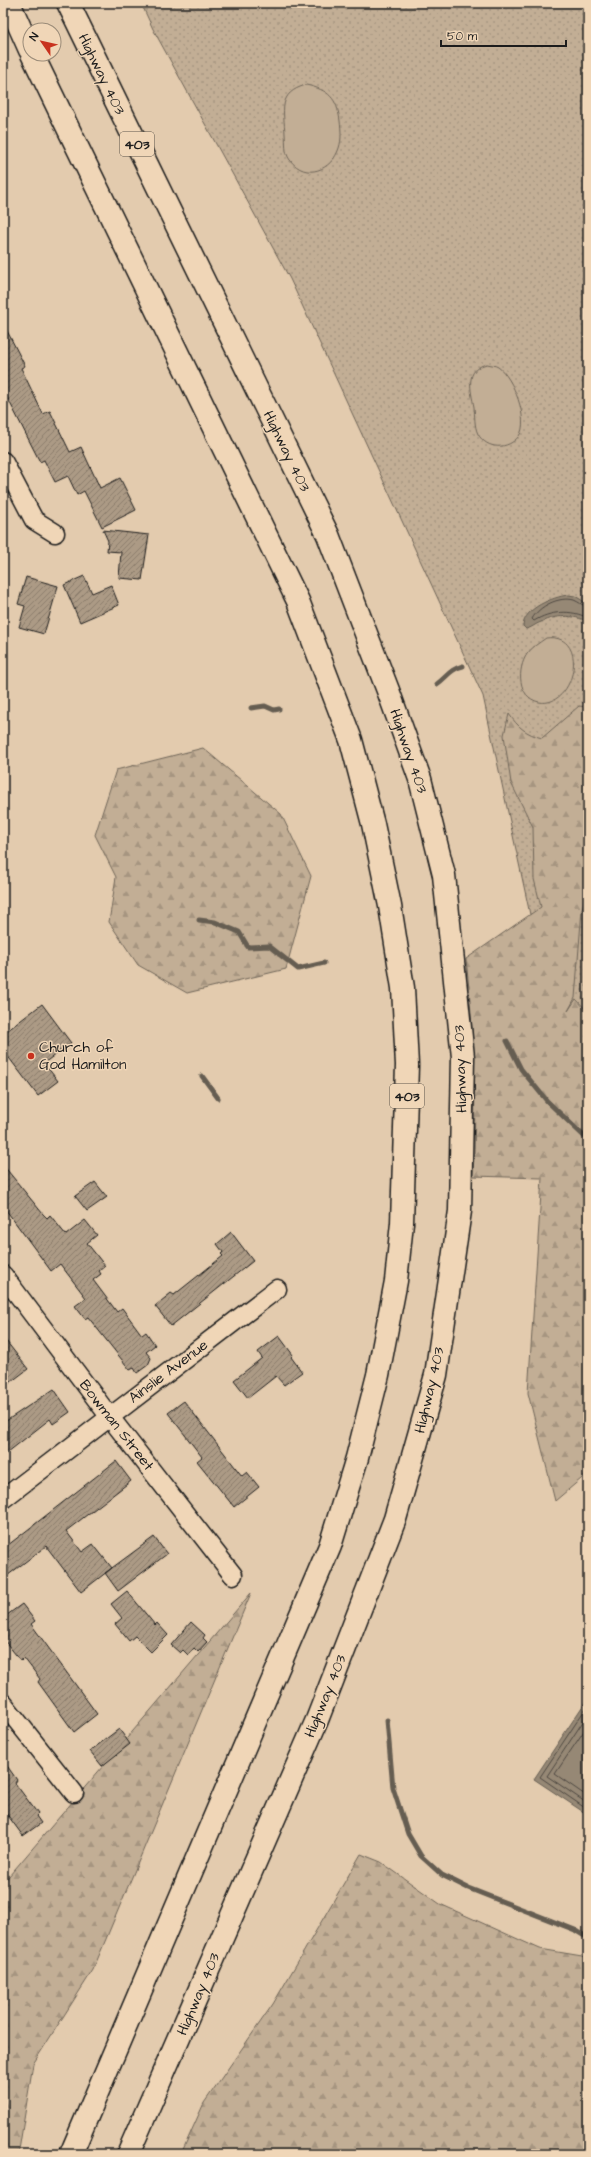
<svg xmlns="http://www.w3.org/2000/svg" width="591" height="2157" font-family="'Architects Daughter',sans-serif">
  <style>
    .grass { fill: url(#grass-dots); stroke: #6f6558 }
    .forest { fill: url(#forest-firs); stroke: #6f6558 }
    .pitch { fill: #c2ae95; stroke: #6f6558 }
    .water { fill: #968875; stroke: #655d51 }
    .lines { fill: none; stroke-linecap: round; stroke-linejoin: round }
    .shore { stroke: #4d4740; stroke-width: 1 }
    .stream { stroke: #655d51; stroke-width: 5 }
    .building { fill: url(#building-hatch); stroke: #1c1c1c }
    .street-casing { stroke: #1c1c1c; stroke-width: 21 }
    .highway-casing { stroke: #1c1c1c; stroke-width: 25 }
    .street { stroke: #f0d6b7; stroke-width: 18 }
    .highway { stroke: #f0d6b7; stroke-width: 22 }
    .poi-dot { fill: #c8321e; stroke: #f0d6b7; stroke-width: 1.5 }
    .labels { text-anchor: middle; stroke-width: 3; stroke-linejoin: round; paint-order: stroke }
    .shield { fill: #f0d6b7; stroke: #5c544a; stroke-width: 1 }
    .shield-label { font-size: 14px; font-weight: bold; fill: #1c1c1c }
    .street-label { font-size: 15px; fill: #1c1c1c; stroke: #f0d6b7 }
    .poi-label { font-size: 15px; fill: #1c1c1c; stroke: #f0d6b7; text-anchor: start }
  </style>
  <defs>
    <pattern id="grass-dots" width="8" height="8" patternUnits="userSpaceOnUse"><rect width="8" height="8" fill="#c2ae95"/><path d="M2 2h.1M6 6h.1" fill="none" stroke="#a69580" stroke-width="1.8" stroke-linecap="round"/></pattern>
    <pattern id="forest-firs" width="22" height="20" patternUnits="userSpaceOnUse"><rect width="22" height="20" fill="#c2ae95"/><path d="M5 1l3.5 6h-7zM16 11l3.5 6h-7z" fill="#a69580"/></pattern>
    <pattern id="building-hatch" width="6" height="6" patternUnits="userSpaceOnUse"><rect width="6" height="6" fill="#ac9a85"/><path d="M-1 1l2-2M0 6l6-6M5 7l2-2" fill="none" stroke="#8b7d6c"/></pattern>
  </defs>
  <rect width="100%" height="100%" fill="#e3cbae"/>
  <filter id="ink" filterUnits="userSpaceOnUse"><feTurbulence type="fractalNoise" baseFrequency=".025" numOctaves="2"/><feDisplacementMap in="SourceGraphic" scale="8" xChannelSelector="R" yChannelSelector="G"/><feConvolveMatrix kernelMatrix="1 2 1 2 8 2 1 2 1" color-interpolation-filters="sRGB"/></filter>
  <g filter="url(#ink)">
    <path class="grass" d="M141,3H588V1086L563,1068L483,696L290,279L153,29Z"/>
    <path class="forest" d="M579,706L588,707V887L582,909L575,998L568,1011L576,999L588,1012V1473L555,1501L528,1393L542,1178L473,1176C477,1103 474,1032 466,959L541,907L534,879L533,827L511,783L504,735L509,714C518,727 526,734 542,738Z
      M203,748L281,814L311,876L286,969L187,993L138,965L109,922L116,877L95,835L116,770Z
      M251,1593L93,1970L33,2064L19,2150L16,2154H3V1883Z
      M361,1854L381,1862L440,1904L540,1949L588,1957V2154H181L204,2103L273,2004Z"/>
    <path class="pitch" d="M306,85C329,90 337,98 340,121C341,130 342,139 339,148C332,170 306,181 290,160C284,152 286,143 285,134C284,111 277,93 306,85Z
      M487,364C491,365 495,365 498,367C513,377 530,421 519,436C508,450 487,450 478,434C474,426 475,415 474,407C471,390 464,369 487,364Z
      M546,638C591,632 575,709 539,702C517,697 517,669 527,654C532,647 539,643 546,638Z"/>
    <path class="water" d="M568,595L575,596L588,604V622C574,614 555,615 541,622C535,624 532,628 526,629L523,626C524,608 553,597 568,595Z
      M588,1698V1815L534,1779Z"/>
    <g class="lines">
      <path class="shore" d="M588,607C583,606 579,602 574,600C559,596 539,606 532,619L534,621C550,611 571,609 588,618
        M588,1705L540,1777L588,1810
        M588,1714L547,1776L588,1804
        M588,1725L555,1774L588,1797"/>
      <path class="stream" d="M437,684C447,677 450,669 463,666
        M251,708L265,706L274,710L279,709
        M199,920L215,922L239,932L248,947L269,946L298,969L324,963
        M507,1041L521,1069L547,1101L588,1140
        M202,1076L218,1098
        M387,1720L393,1788L408,1834L421,1856L442,1875L468,1888L575,1930L588,1938"/>
    </g>
    <path class="building" d="M3,323L25,366L21,368L43,414L50,411L70,452L81,447L100,488L120,478L136,510L102,527L84,491L77,495L68,476L55,482L44,460L40,462L3,389Z
      M103,530L149,535L142,580L119,578L121,552L107,551L108,541Z
      M84,576L92,593L111,585L119,605L80,622L64,585Z
      M26,577L58,586L44,634L19,627L25,606L18,604Z
      M42,1004L71,1043L44,1063L58,1081L38,1096L3,1050V1034Z
      M3,1165L43,1214L47,1218L50,1215L66,1235L85,1220L97,1235L87,1243L105,1266L99,1271L101,1274L93,1280L117,1312L122,1308L142,1335L146,1332L155,1345L146,1352L151,1358L148,1365L137,1373L134,1368L130,1370L88,1317L85,1319L75,1306L86,1298L60,1264L51,1271L3,1206Z
      M95,1182L107,1197L87,1211L75,1196Z
      M231,1232L253,1261L171,1326L155,1306L171,1293L174,1295L223,1256L221,1254L223,1252L217,1244Z
      M279,1336L293,1355L291,1357L302,1372L284,1385L276,1376L248,1398L234,1380L262,1358L258,1352Z
      M3,1337L28,1369L3,1388Z
      M54,1389L70,1412L53,1424L50,1419L3,1456V1423Z
      M184,1401L242,1476L247,1472L259,1487L234,1507L197,1461L202,1457L168,1413Z
      M116,1461L131,1481L66,1531L82,1552L93,1544L112,1568L81,1592L46,1546L3,1579V1549Z
      M154,1537L167,1554L118,1591L105,1573Z
      M127,1591L155,1625L157,1623L168,1635L151,1652L135,1636L129,1641L115,1624L122,1618L111,1604Z
      M22,1604L35,1621L31,1624L97,1714L74,1732L38,1682L40,1679L24,1658L21,1661L3,1639V1618Z
      M191,1622L205,1635L203,1638L207,1642L198,1652L194,1648L188,1655L183,1650L180,1653L171,1645Z
      M119,1729L130,1744L102,1766L90,1751Z
      M3,1760L17,1780L15,1783L38,1814L36,1816L41,1823L23,1836L3,1809Z"/>
    <g class="lines">
      <defs>
        <path id="street" d="M3,461L34,520L55,533
          M3,1275L109,1416L233,1575
          M3,1499L277,1289
          M3,1703L74,1793"/>
        <path id="highway" d="M9,3L30,50
          M68,3L328,535L389,693L420,779L444,875L463,1057L460,1211L436,1375L395,1519L317,1720L128,2154
          M32,54L298,601L351,740L373,824L390,906L403,988L407,1065L402,1223L396,1281L378,1375L357,1458L330,1546L71,2154"/>
      </defs>
      <use href="#street" class="street-casing"/>
      <use href="#highway" class="highway-casing"/>
      <use href="#street" class="street"/>
      <use href="#highway" class="highway"/>
    </g>
  </g>
  <circle class="poi-dot" cx="31" cy="1056" r="4"/>
  <g class="labels">
    <g class="shield">
      <rect x="120" y="132" width="34" height="24" rx="3"/>
      <rect x="390" y="1084" width="34" height="24" rx="3"/>
    </g>
    <g class="shield-label">
      <text x="137" y="149">403</text>
      <text x="407" y="1101">403</text>
    </g>
    <g class="street-label">
      <text transform="translate(102 74) rotate(64)" y="5">Highway 403</text>
      <text transform="translate(287 451) rotate(64)" y="5">Highway 403</text>
      <text transform="translate(409 751) rotate(71)" y="5">Highway 403</text>
      <text transform="translate(460 1069) rotate(-92)" y="5">Highway 403</text>
      <text transform="translate(168 1371) rotate(-37)" y="5">Ainslie Avenue</text>
      <text transform="translate(429 1390) rotate(-77)" y="5">Highway 403</text>
      <text transform="translate(117 1425) rotate(52)" y="5">Bowman Street</text>
      <text transform="translate(325 1696) rotate(-68)" y="5">Highway 403</text>
      <text transform="translate(198 1994) rotate(-67)" y="5">Highway 403</text>
    </g>
    <g class="poi-label">
      <text x="39" y="1052">Church of<tspan x="39" dy="17">God Hamilton</tspan></text>
    </g>
  </g>
  <rect width="591" height="2157" fill="none" stroke="#f0d6b7" stroke-width="16"/>
  <rect x="8" y="8" width="575" height="2141" fill="none" stroke="#1c1c1c" stroke-width="1.5" filter="url(#ink)"/>
  <g transform="translate(42 42) rotate(304)"><circle r="19" fill="#f0d6b7" stroke="#9b8c79"/>
  <path d="M0-3L7 15L0 10L-7 15Z" fill="#c8321e"/>
  <text y="-6" font-size="11" font-weight="bold" text-anchor="middle" fill="#1c1c1c">N</text>
  </g>
  <path d="M441 40v6h125v-6" fill="none" stroke="#1c1c1c" stroke-width="2"/>
  <text x="447" y="40" font-size="12" fill="#1c1c1c" stroke="#f0d6b7" stroke-width="3" paint-order="stroke">50 m</text>
</svg>
